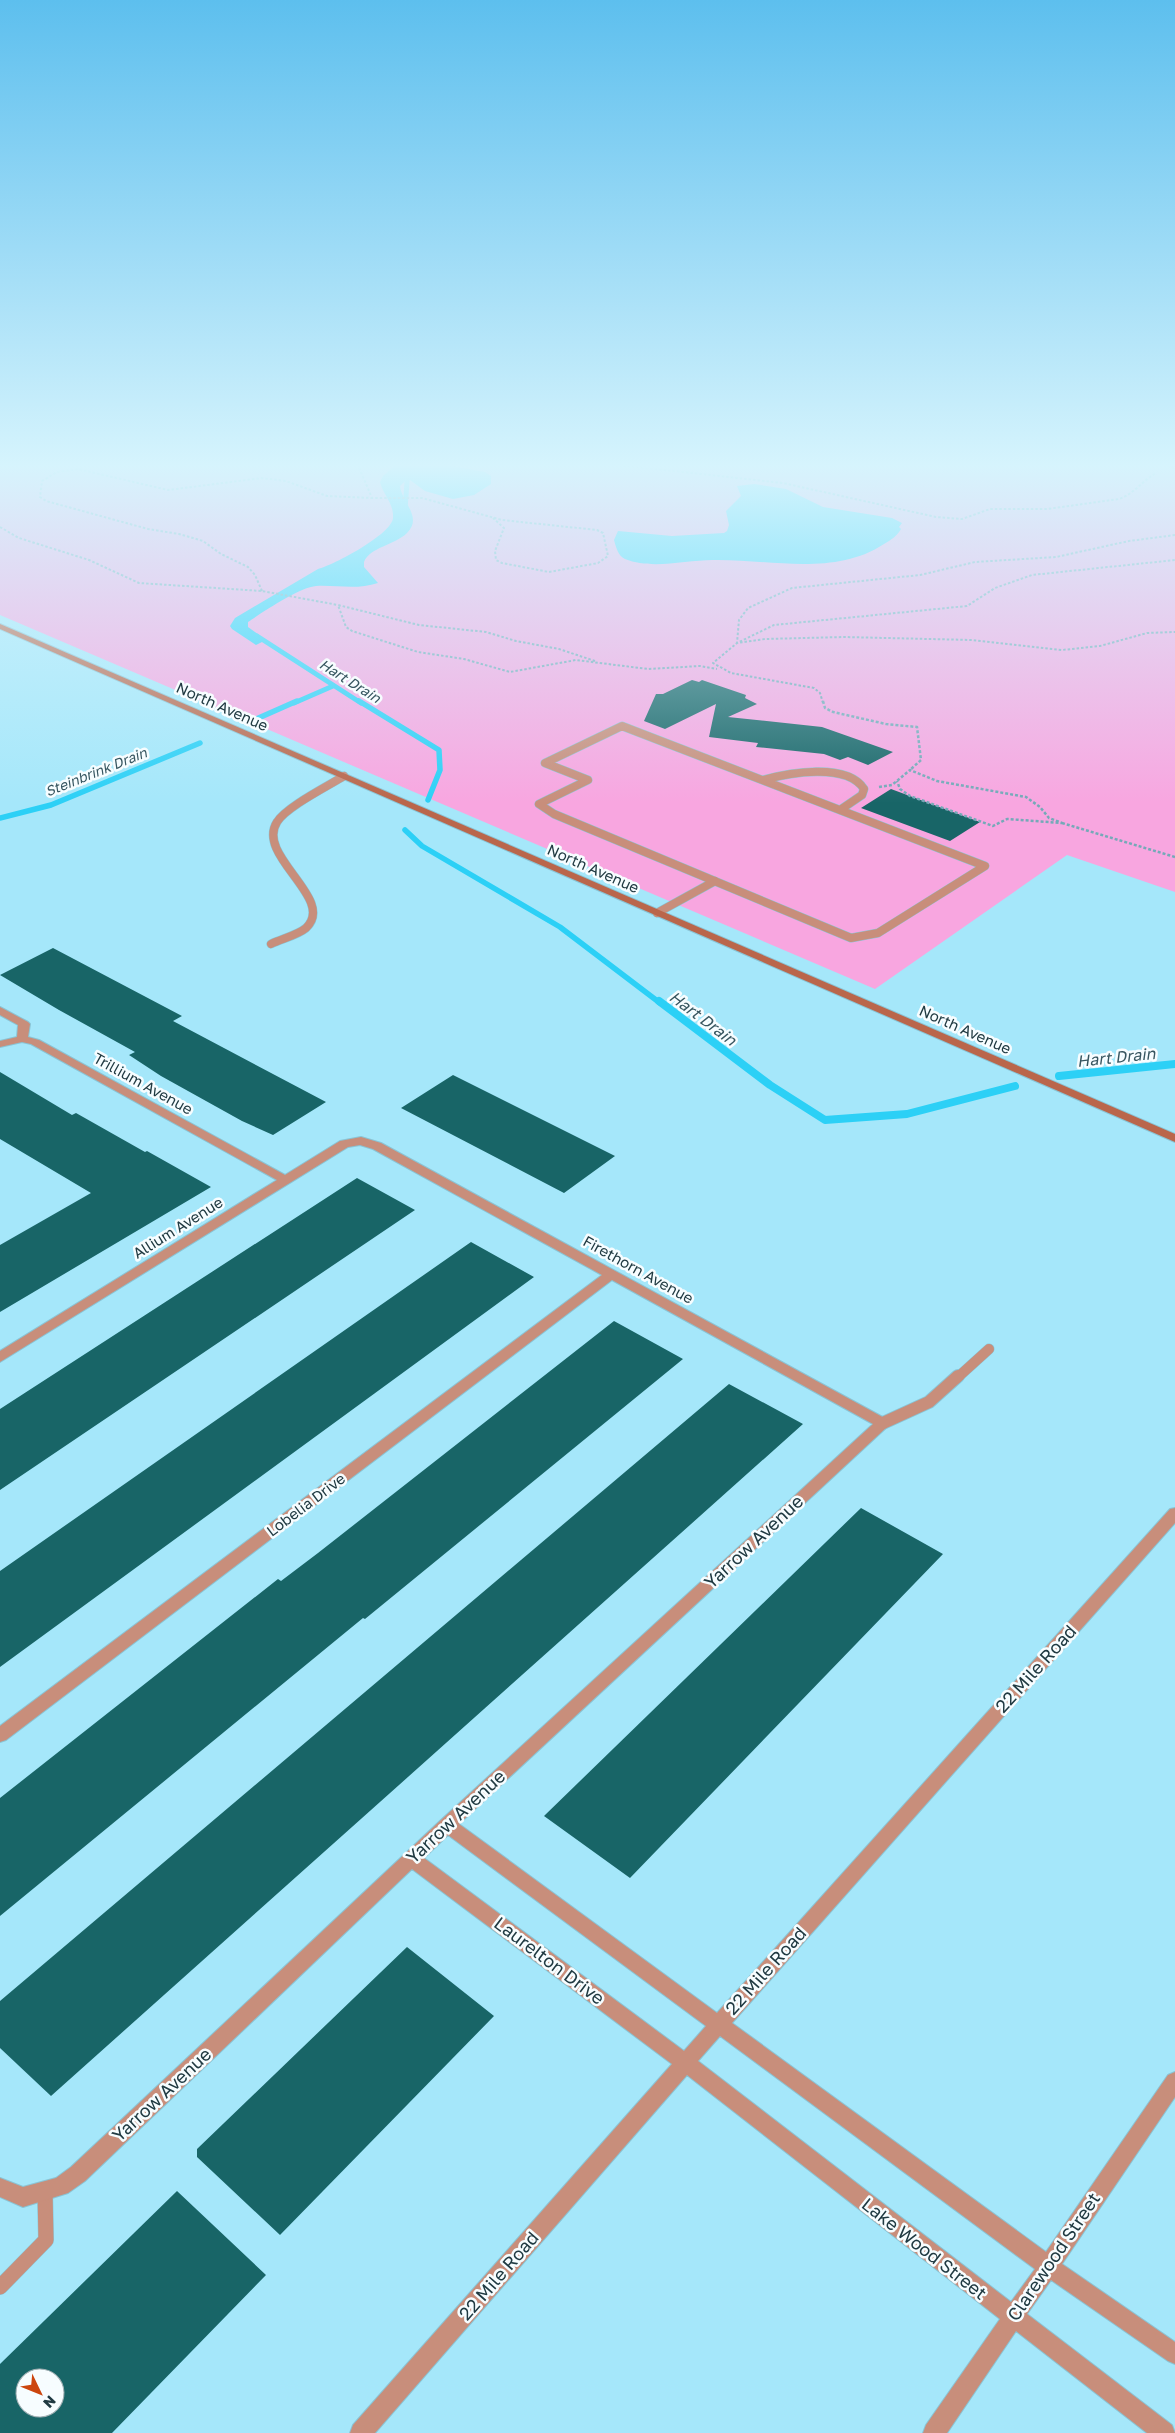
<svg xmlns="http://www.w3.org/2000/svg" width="1175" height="2433" font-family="'Golos Text',sans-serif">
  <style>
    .green { fill: #f8a6e0 }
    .water { fill: #2cd0f6 }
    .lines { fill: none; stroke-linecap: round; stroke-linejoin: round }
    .stream-far2 { stroke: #2cd0f6; stroke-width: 5 }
    .stream-far1 { stroke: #2cd0f6; stroke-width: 5.5 }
    .stream { stroke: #2cd0f6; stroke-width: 8 }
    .building { fill: #186567; fill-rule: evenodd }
    .lane-far4-casing { stroke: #8ac4d5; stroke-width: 7 }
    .lane-far3-casing { stroke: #8ac4d5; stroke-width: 9 }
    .lane-far2-casing { stroke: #8ac4d5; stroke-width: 11 }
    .lane-far1-casing { stroke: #8ac4d5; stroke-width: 14 }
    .lane-casing { stroke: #8ac4d5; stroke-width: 16 }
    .street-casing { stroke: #8ac4d5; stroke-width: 2 }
    .secondary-casing { stroke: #8ac4d5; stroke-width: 2 }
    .path-far1 { stroke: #75a9b8; stroke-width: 2; stroke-dasharray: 2.5 2; stroke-linecap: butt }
    .path { stroke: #75a9b8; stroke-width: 2.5; stroke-dasharray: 3 2; stroke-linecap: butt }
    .lane-far4 { stroke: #c88e7b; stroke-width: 6 }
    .lane-far3 { stroke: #c88e7b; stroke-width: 8 }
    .lane-far2 { stroke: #c88e7b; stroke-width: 10 }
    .lane-far1 { stroke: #c88e7b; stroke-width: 12 }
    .lane { stroke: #c88e7b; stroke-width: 15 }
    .street { fill: #c88e7b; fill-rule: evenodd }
    .secondary { fill: #ba664b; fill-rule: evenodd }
    .labels { text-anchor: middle; stroke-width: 5; stroke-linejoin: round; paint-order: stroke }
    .far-water-label { font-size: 14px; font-style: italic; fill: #375660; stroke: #f7fdff }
    .street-label { font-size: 15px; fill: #203a42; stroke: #f7fdff }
    .water-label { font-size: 16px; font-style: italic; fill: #375660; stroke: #f7fdff }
    .near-street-label { font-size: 18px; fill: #203a42; stroke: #f7fdff }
  </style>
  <rect width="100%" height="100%" fill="#a5e7fa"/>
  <path class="green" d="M0,462H1175V892L1067,855L875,989L0,615Z"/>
  <path class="water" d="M399,462H429L485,472L491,476V484L474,495L453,499L425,491L410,480L405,481L400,486C402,503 423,517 407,533C395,545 370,547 364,562V567L378,583C357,590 338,585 316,586C300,587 263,612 248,622V627L266,640L256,645L232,629L230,626L235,618L318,569C334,565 392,534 393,518C394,503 383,495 380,482L383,476Z
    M754,484L786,489L823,507L892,518L902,523L899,527L901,529C897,536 891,540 884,544C834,577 769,559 713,560C685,560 652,570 625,559C618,556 616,547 614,540L618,531L672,536L724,533L727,531L729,525L726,511L741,496L737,486Z"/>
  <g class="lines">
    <path class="stream-far2" d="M405,509L408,469L406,462
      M257,636L361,703
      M294,703L333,686"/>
    <path class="stream-far1" d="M359,701L439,750L440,770L428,800
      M247,723L297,701
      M0,818L51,805L200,743
      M405,830L422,846L560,927L660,1003"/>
    <path class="stream" d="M659,1001L770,1085L825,1120L907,1114L1015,1086
      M1059,1076L1175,1064"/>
  </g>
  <path class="building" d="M692,680L699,682L702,680L746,695L745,698L757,704L728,717L822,727L893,752L868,765L848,757L840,760L824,754L756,747L758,743L709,737L716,704L665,729L644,721L656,694H663Z
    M891,789L980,822L950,841L861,808Z
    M53,948L182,1016L173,1021L326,1102L273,1135L242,1121L161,1076L129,1055L135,1052L59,1010L0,975Z
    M0,1072L72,1115L76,1113L145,1152L147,1151L211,1187L0,1312V1245L91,1193L0,1139Z
    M453,1075L615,1156L564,1193L401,1108Z
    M357,1178L415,1210L0,1490V1409Z
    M471,1242L534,1277L0,1667V1571Z
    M614,1321L683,1359L365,1619L363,1618L0,1916V1798L278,1579L281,1581L318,1553Z
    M729,1384L803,1424L51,2096L0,2048V2001Z
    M861,1508L943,1554L630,1878L544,1816Z
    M407,1947L494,2016L280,2235L197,2157V2149Z
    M177,2191L266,2275L112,2433H0V2364ZM25,2378H55V2408H25Z"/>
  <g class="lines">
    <defs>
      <path id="lane-far4" d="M1168,464L1175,466"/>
      <path id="lane-far3" d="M622,726L985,866L878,933L851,938L554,814L539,804L588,780L545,763Z
        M763,780C788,773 847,762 864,789L862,795L840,810
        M657,913L715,881
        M271,944C281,939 298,935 306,928C337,899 255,856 277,822C286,807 328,786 344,776"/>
      <path id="lane-far2" d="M957,1378L989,1349"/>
      <path id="lane-far1" d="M883,1423L929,1402L958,1376"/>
      <path id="lane" d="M0,2287L46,2240L45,2191"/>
      <path id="street" d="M0,1007L28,1022L30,1024L28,1037L39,1040L285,1175L340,1141L361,1137L381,1143L888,1420L890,1423L888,1426L459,1824L717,2013L1170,1509L1175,1508V1523L732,2023L1046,2252L1168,2075L1175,2072V2097L1062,2264L1175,2342V2364L1168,2361L1051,2280L1027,2314L1172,2425L1175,2433H1147L1016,2331L947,2433H923L926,2425L1000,2319L687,2075L375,2433H350L353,2425L672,2064L412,1869L85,2181L68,2193L23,2207L0,2197V2178L23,2187L56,2178L71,2167L441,1820L873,1424L612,1280L6,1740L0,1742V1726L602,1275L373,1149L360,1145L348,1147L0,1362V1351L277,1180L31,1044L22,1042L0,1047V1041L17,1037L18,1025L0,1015ZM448,1835L706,2026L684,2051L424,1858ZM720,2036L1035,2269L1011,2302L698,2061Z"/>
      <path id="secondary" d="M0,624L1175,1134V1142L0,629Z"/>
    </defs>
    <use href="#lane-far4" class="lane-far4-casing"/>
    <use href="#lane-far3" class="lane-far3-casing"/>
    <use href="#lane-far2" class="lane-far2-casing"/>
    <use href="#lane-far1" class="lane-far1-casing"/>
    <use href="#lane" class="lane-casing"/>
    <use href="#street" class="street-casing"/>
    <use href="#secondary" class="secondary-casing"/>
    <path class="path-far1" d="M348,462L358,465L372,498H422L502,520L597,530L603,533L608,556L598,563L549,572L502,563L496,560L495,551L504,528L493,518
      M592,462L783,483L936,517L962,519L990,509H1047L1119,499C1134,494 1142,481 1156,473
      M0,527L19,538L89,560L139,583L262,591L338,605
      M1175,535L1129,541L1056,557L975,562L920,575L792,588L748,608L739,620L737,643L774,625L967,606L995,588L1032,575L1175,560
      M262,591L255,575L248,567L221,554L203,541L179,534L148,529L46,501L40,497L42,481L57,472L78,469L168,490L262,478L286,481L327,496L372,498
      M595,661L559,649L516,641L486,632L419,625L338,605L346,627L352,631L418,652L464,659L510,672L576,660L648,669L700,666L717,669
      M823,703L820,693L814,688L731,673L713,663L737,643L765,639L844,637L972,640L1062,650L1100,646L1147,633L1175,632"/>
    <path class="path" d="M823,701L825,708L833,712L886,724L917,727L921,760L910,770
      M879,787L892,785L910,770L937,781L1026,797L1040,807L1049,818L1062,823L1007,819L993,826L910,796L900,789L897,781
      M1062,823L1175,857"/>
    <use href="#lane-far4" class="lane-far4"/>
    <use href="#lane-far3" class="lane-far3"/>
    <use href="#lane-far2" class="lane-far2"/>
    <use href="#lane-far1" class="lane-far1"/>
    <use href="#lane" class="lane"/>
    <use href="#street" class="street"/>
    <use href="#secondary" class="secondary"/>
  </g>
  <linearGradient id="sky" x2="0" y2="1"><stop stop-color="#5dbfee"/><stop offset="0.58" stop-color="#d6f4fd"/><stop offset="1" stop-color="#d6f4fd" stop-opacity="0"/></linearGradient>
  <rect width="1175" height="803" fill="url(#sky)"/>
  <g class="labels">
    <g class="far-water-label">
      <text transform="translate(350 681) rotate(32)" y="5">Hart Drain</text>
      <text transform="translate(96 772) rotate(-22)" y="5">Steinbrink Drain</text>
    </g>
    <g class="street-label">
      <text transform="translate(222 707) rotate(24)" y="5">North Avenue</text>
      <text transform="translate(593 869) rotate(24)" y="5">North Avenue</text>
      <text transform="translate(965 1030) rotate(24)" y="5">North Avenue</text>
      <text transform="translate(143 1084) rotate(29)" y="5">Trillium Avenue</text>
      <text transform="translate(178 1228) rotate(-32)" y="5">Allium Avenue</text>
      <text transform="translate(638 1270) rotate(29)" y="5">Firethorn Avenue</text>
      <text transform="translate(306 1505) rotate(-37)" y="5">Lobelia Drive</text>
    </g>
    <g class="water-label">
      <text transform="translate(703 1018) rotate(37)" y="6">Hart Drain</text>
      <text transform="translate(1116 1057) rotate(-6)" y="6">Hart Drain</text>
    </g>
    <g class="near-street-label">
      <text transform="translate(754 1542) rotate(-43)" y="6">Yarrow Avenue</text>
      <text transform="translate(1036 1669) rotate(-48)" y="6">22 Mile Road</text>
      <text transform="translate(456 1817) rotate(-43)" y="6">Yarrow Avenue</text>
      <text transform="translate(549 1961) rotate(37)" y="6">Laurelton Drive</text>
      <text transform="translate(766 1971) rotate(-48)" y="6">22 Mile Road</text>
      <text transform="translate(162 2095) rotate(-43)" y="6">Yarrow Avenue</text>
      <text transform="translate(924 2249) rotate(38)" y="6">Lake Wood Street</text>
      <text transform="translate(1054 2257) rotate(-56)" y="6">Clarewood Street</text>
      <text transform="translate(499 2276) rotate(-49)" y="6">22 Mile Road</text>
    </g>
  </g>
  <g transform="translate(40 2393) rotate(133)"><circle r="24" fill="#f7fdff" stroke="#a1afb3"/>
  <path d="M0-4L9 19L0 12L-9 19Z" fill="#cc460f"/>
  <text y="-8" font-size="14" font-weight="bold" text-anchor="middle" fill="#203a42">N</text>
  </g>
</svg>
